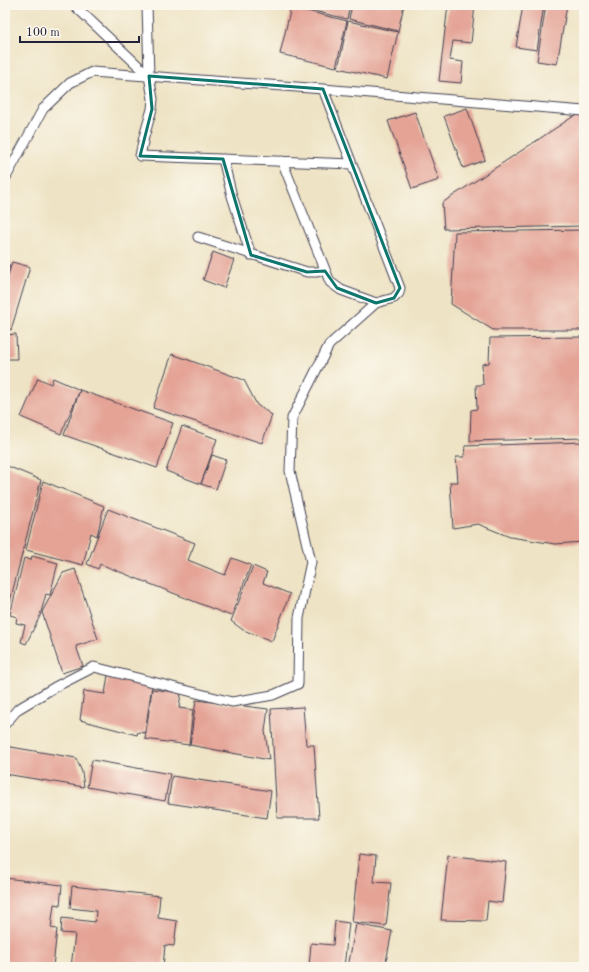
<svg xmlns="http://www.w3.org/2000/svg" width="589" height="972" font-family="'Old Standard TT',serif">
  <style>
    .building { fill: #e4a395 }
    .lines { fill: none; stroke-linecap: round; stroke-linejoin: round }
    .street-casing { stroke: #413f50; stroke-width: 11 }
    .street { stroke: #fff; stroke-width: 9 }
    .marked { fill: none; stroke: #0f766e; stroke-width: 3; stroke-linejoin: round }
  </style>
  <rect width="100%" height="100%" fill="#fbf7ec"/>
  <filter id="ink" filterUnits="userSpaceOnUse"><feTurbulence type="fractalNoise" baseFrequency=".025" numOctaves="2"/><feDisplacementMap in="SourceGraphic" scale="8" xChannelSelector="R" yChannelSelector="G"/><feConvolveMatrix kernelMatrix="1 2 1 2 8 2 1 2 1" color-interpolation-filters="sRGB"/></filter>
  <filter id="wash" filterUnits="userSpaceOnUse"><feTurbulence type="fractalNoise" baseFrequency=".012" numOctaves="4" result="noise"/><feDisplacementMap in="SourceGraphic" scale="16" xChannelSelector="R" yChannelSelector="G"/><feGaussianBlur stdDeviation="0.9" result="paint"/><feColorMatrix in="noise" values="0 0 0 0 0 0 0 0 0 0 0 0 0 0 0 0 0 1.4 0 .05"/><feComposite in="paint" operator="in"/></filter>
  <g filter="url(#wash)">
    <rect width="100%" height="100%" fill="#eee3c4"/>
    <g id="blocks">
      <path class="building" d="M290,5H350L347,19Z
        M352,5H404L398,31L349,19Z
        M448,5H475L471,43L453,41L450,60L463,62L461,83L439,81Z
        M523,5H544L537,50L516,47Z
        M546,5H567L557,64L537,61Z
        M291,7L347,21L336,67L280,54Z
        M348,21L398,32L387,79L338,68Z
        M467,108L485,160L463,168L444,116Z
        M415,112L439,180L412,189L388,121Z
        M577,114L584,116V226L444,229L442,203Z
        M584,230V330H493L451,304L455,232Z
        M213,252L234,260L224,288L203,280Z
        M12,262L30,267L11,330L5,328V286Z
        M5,264L10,265L5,280Z
        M16,334L17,359H5V335Z
        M584,337V438L470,441L471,410L477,409L476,385H483L482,364L489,363L490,338Z
        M172,354L244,380L257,405L272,415L262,443L153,408Z
        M38,378L51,384L53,378L80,390L61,434L21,417Z
        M80,390L173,423L157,468L64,435Z
        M182,426L217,439L201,484L166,471Z
        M584,442V542L555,544L510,537L478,524L453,528L450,482H458L456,457H464L465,446Z
        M212,455L226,460L216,489L201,484Z
        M5,465L41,480L6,617H5Z
        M43,481L104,506L97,536L91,533L83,565L26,550Z
        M108,509L195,543L188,560L225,575L232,558L251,565L231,616L100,564L98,569L87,564Z
        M32,556L58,563L50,595L46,594L40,616L26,644L21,642L25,625L16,623L17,617L10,615L24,558L31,560Z
        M253,566L267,572L263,583L290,594L272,641L243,630L231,621Z
        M75,569L98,639L76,646L83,666L62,673L42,612L63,573Z
        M108,675L152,685L145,733L138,732L137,735L80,720L84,691L105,694Z
        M152,689L181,693L179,708L193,710L189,745L145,739Z
        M196,700L268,709L265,731L269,760L190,745Z
        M303,707L306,745H314L319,818H277L271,709Z
        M5,746L76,758L82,772L84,787L5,774Z
        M92,760L170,774L165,801L87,787Z
        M172,776L271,791L267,818L168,803Z
        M359,854L376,856L374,882L391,883L386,926L352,922Z
        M448,855L506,862L502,903L488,901L486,921L441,920Z
        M5,878L62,885L60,905L54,904L51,928L57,929L53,967H23L5,965Z
        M72,886L160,896L158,918L177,921L174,946L165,945L163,967H71L75,934L61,933L62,918L95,922L96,911L70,908Z
        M335,921L349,923L344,967H309L311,943L333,945Z
        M356,924L392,931L385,967H348Z"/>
    </g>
  </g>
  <g filter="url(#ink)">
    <use href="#blocks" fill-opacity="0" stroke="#413f50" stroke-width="1"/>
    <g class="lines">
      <defs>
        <path id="street" d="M74,5L149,76
          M147,5L149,76L153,99L152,109L144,137L140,156L352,164
          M223,159L232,196L251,255
          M282,161L330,282L341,290L376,303
          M5,179L43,109L70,83L92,72L323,89L584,111
          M198,237L307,272H317L325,270
          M5,724L18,709L55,687L94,667L232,702L273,695L298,684L299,618L311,562L290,471L292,418L329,345L376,303L394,298L399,293L400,288L323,89"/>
      </defs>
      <use href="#street" class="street-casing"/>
      <use href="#street" class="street"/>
    </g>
  </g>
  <path class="marked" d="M149,76L323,89L400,288L394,298L376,303L337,288L325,271L307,272L251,255L223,159L140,156L152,109Z"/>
  <rect width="589" height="972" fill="none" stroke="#fbf7ec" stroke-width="20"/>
  <path d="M20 36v6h119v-6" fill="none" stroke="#22223b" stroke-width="2"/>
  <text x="26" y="36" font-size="12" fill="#22223b" stroke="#fbf7ec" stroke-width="3" paint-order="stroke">100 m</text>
</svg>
